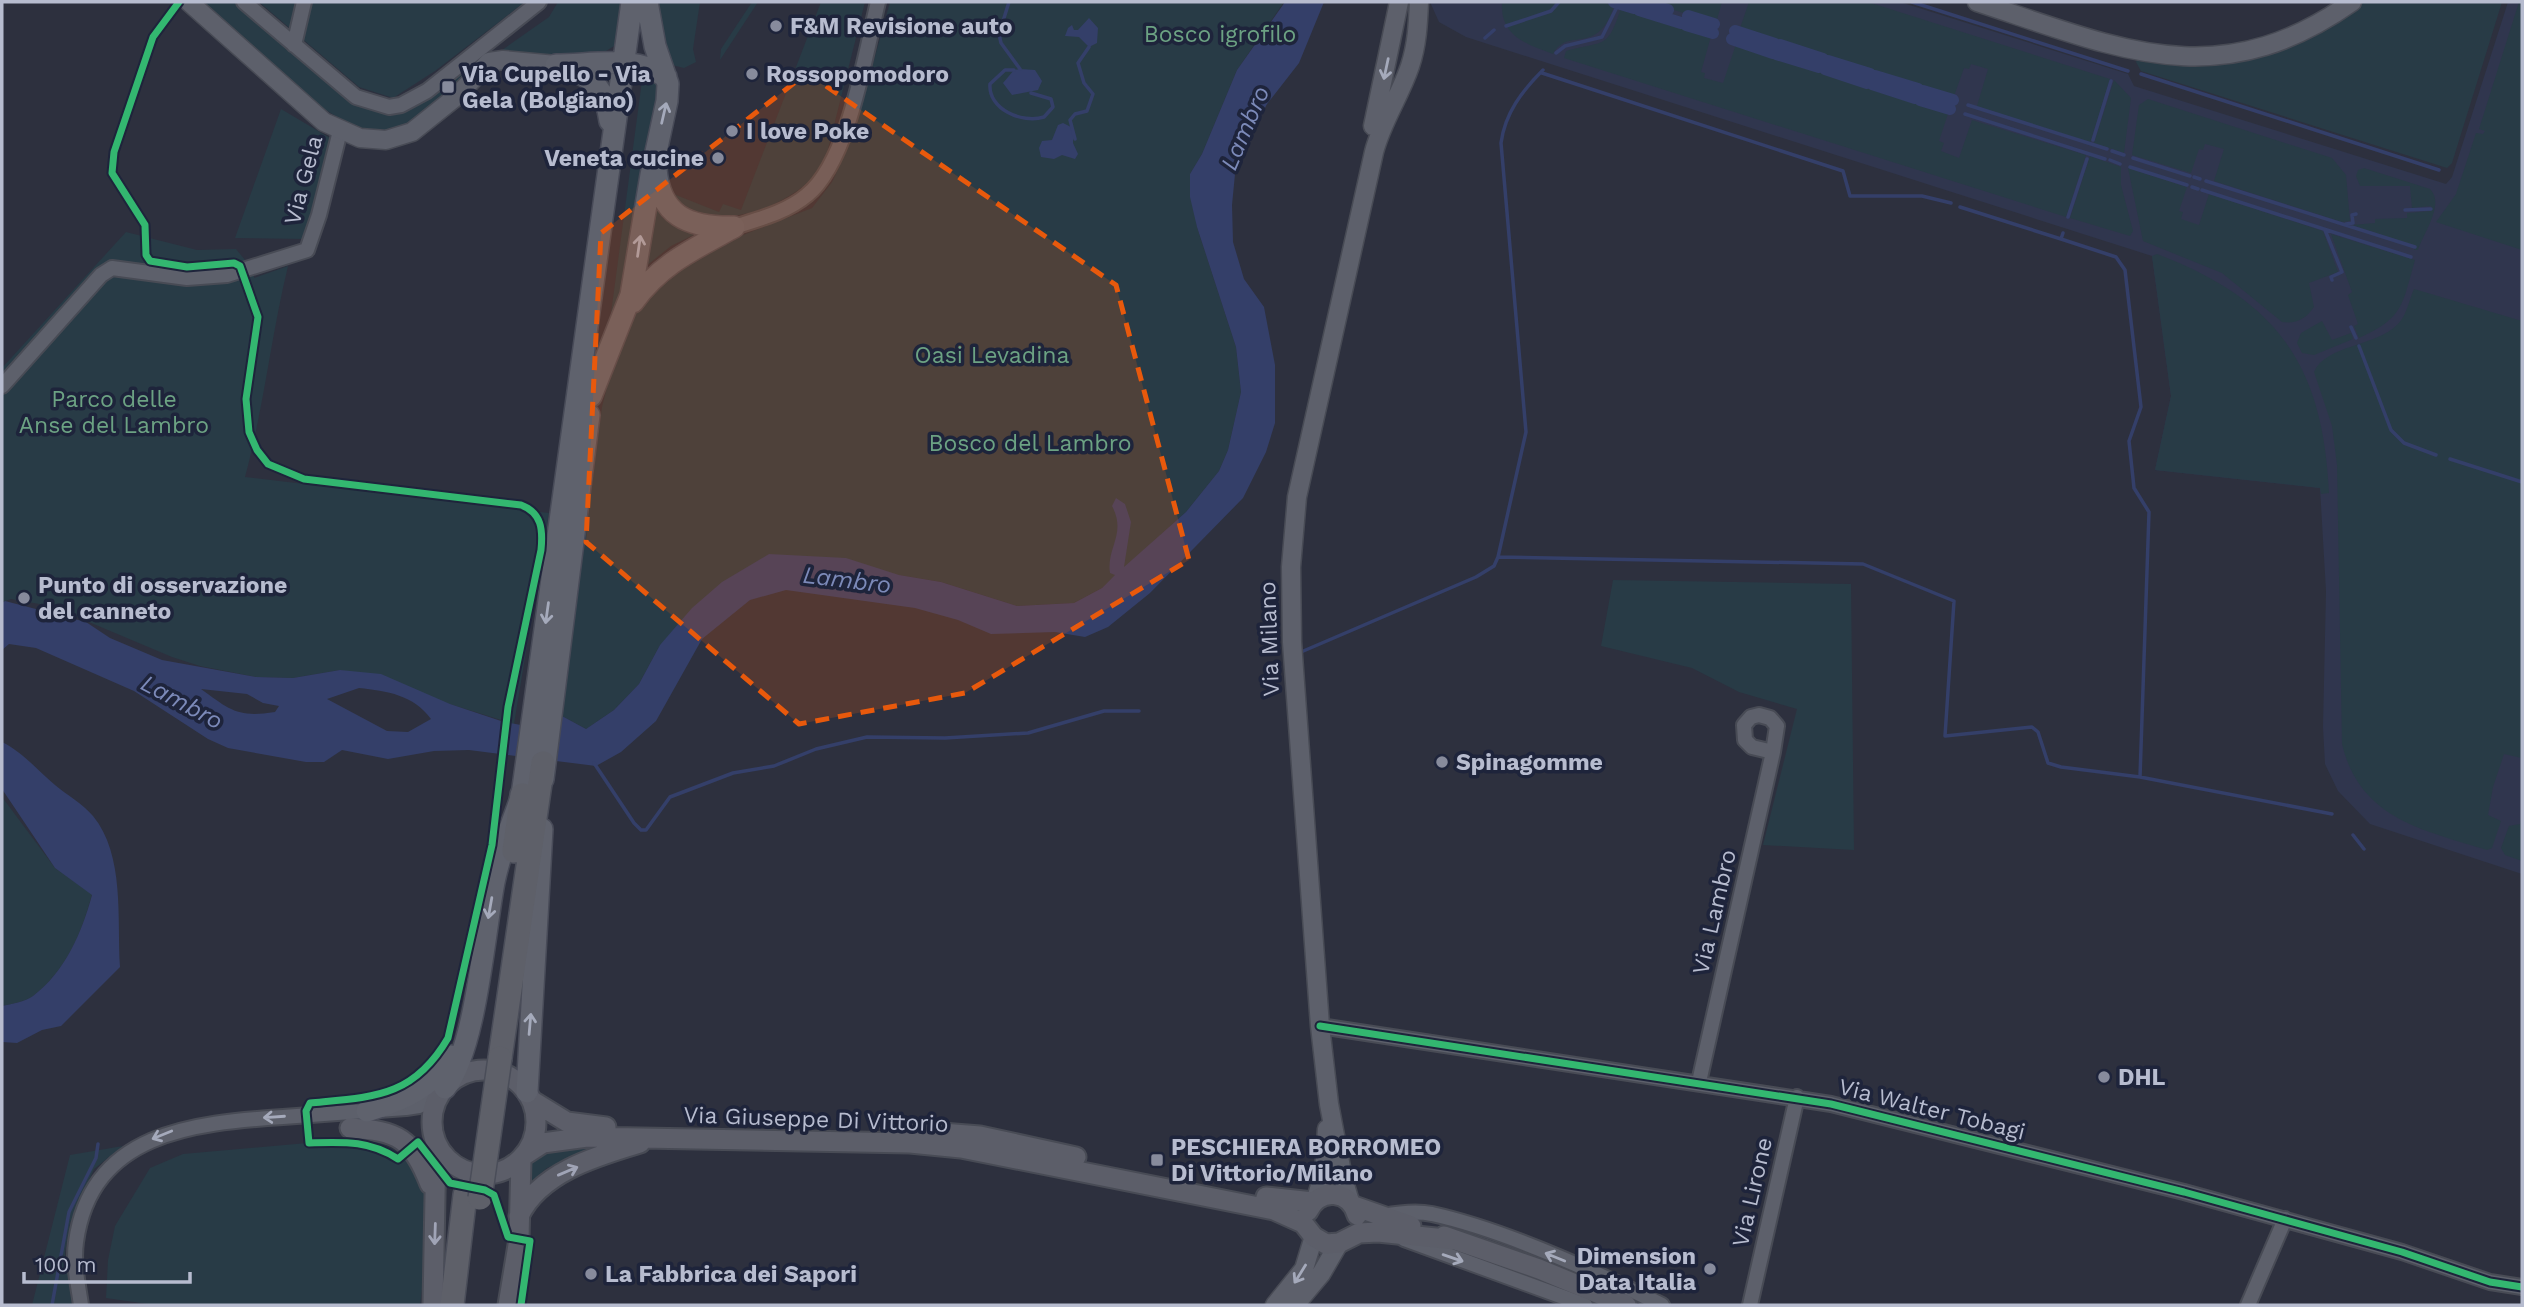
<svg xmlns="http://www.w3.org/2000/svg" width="2524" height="1307" font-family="'Work Sans',sans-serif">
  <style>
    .airport { fill: #30364e }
    .green { fill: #283b46 }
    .water { fill: #343f69; fill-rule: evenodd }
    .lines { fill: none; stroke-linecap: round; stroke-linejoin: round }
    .stream { stroke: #343f69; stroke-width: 3.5 }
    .canal { stroke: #343f69; stroke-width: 12 }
    .minor-casing { stroke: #484b55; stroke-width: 18 }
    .tertiary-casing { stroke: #484b55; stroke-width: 21 }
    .secondary-casing { stroke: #484b55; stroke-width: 23 }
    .primary-casing { stroke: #484b58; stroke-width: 24 }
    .trunk-casing { stroke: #4a4d59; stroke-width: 26 }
    .minor { stroke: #5d606b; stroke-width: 14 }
    .tertiary { stroke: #5d606b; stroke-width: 18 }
    .secondary { stroke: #5c5e69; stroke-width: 19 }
    .primary { stroke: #5f626d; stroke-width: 21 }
    .trunk { stroke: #5e6069; stroke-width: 23 }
    .trunk-bridge-casing { stroke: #4a4d59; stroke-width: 26; stroke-linecap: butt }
    .trunk-bridge { stroke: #5e6069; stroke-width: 23 }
    .cycleway-casing { stroke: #1e243b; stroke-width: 11 }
    .cycleway { stroke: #33b770; stroke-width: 7 }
    .oneway { stroke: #a5aabb }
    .oneway2 { stroke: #a0a4b6 }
    .marked { fill: #e8590c; fill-opacity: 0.2; stroke: #e8590c; stroke-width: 5; stroke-dasharray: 14 9; stroke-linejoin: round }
    .poi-dot { fill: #878b9c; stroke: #1e243b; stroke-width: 2.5 }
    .labels { text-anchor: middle; stroke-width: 7; stroke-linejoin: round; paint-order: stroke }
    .poi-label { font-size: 23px; font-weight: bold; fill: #b7bccf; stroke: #1e243b; text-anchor: start }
    .park-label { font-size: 23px; fill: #6ca283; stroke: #1e243b }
    .street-label { font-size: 23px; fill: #b7bccf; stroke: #1e243b }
    .water-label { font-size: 24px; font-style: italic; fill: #7c8ab9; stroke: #1e243b }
  </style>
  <rect width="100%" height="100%" fill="#2d303e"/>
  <path class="airport" d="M1430,2H1900L2128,74L2134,86L2446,184L2452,177L2508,2H2522V874L2370,824L2338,791L2325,764L2323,727L2326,591L2320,488L2155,470L2171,396L2152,256L1466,37L1439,22Z"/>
  <path class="green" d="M203,2H243L355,103C406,123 452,78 491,50V59C463,83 434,119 398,131C343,150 242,37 203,2Z
    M259,2H525L435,71L393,98L359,87Z
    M558,2H624L614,46L598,56L495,55L549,17Z
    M657,2H700L693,49L696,62L684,68L668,64Z
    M752,2H758L720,60L721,49Z
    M821,2H865L824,165C793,205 742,222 692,217L671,193L719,212L723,204L741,210Z
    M890,2H1284L1237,70L1202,154L1190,174L1197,227L1236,347L1241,392L1228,450L1219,471L1186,512L1102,588L1074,603L1017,606L941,582L769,554L660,645L639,684L614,710L586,729L562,716L602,407L618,343L644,293L730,240L812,208L832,182L853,136Z
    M1502,2H1602L1614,6C1598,57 1568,26 1553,54C1525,44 1500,35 1502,2Z
    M1648,2H1722L1716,23Z
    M1749,2H1868L2110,79L2090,143L1977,106L1988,69L1971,64L1969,69L1964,68L1953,99L1739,31Z
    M2357,2H2502L2452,163L2447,168L2141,71L2136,62L2139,56L2208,62Z
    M2519,2H2522V250L2436,222L2456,194L2476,133L2483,134L2485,131L2479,129Z
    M1621,8L1711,36L1701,72L1705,73L1704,78L1723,83L1736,44L1949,111L1939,141L1944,143L1941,151L1959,158L1972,120L2086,155L2066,217L1564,58L1566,51C1604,40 1607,51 1621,8Z
    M643,73L656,80L659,90L627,282L610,321Z
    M2114,80L2131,98L2124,153L2094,143Z
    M2148,99L2332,158L2346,175L2350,221L2342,222L2214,181L2224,149L2205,144L2203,150L2199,149L2191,173L2132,155L2139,105Z
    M281,109L330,138L306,239L235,238Z
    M2090,156L2121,167V185L2133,231L2130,236L2070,218Z
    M2128,168L2187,187L2179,211L2183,212L2181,219L2199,225L2209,194L2323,231L2338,272L2309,283L2314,307C2306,319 2296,324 2282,322L2222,273L2143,241Z
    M2364,168L2430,189C2445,204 2424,232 2418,250H2414L2415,246L2352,225L2375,223V219L2407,218V213L2431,211V206L2412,208L2410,186H2360L2356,176L2358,170Z
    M650,199L663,218L698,233L671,246L645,267Z
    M126,232L197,250L236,249L254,271V278L288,266C271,336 264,407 245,477L549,513L514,724L340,670L293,678L256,677L200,666L172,657L51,606L11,599L2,602V368Z
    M2331,234L2415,260C2402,305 2404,318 2359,338L2354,326L2358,324L2348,295L2352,292Z
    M2157,254C2277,300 2323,364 2329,493L2321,494L2320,488L2155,470L2171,396L2152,256Z
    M2414,289L2522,321V758L2504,754L2493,787L2488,815L2501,821L2492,848L2487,850C2423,830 2360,819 2342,744L2337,465L2332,426L2314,372C2325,345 2378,346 2398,324C2407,315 2409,300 2414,289Z
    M2322,321L2332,340L2351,333L2353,339L2314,355L2302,353L2297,343L2301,333Z
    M1613,580L1851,584L1854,850L1763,845L1797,709L1739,692L1692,668L1601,646Z
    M2,797L55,868L92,894C82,932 66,971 33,996C25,1002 11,1004 2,1006Z
    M2522,816V861L2505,855L2501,848L2509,826L2520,824Z
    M363,1138C455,1161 428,1234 420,1305H155L106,1298L108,1260L115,1226L150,1168L183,1154Z
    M566,1145L602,1146L547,1168L523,1189L529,1160L539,1153Z
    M123,1146L94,1169L70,1223L65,1253L72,1305H32L70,1155Z"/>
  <path class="water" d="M1285,2H1324L1299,63L1267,104L1248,141L1235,174L1232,205L1233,242L1244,279L1264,307L1275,365V423L1266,452L1243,498L1150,593L1108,627L1085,637L1055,632L991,634L958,620L915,608L786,590L750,600L702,639L656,721L621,752L596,766L469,750L434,751L388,759L342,750L324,762H306L228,748L208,739L134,691L36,648L9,644L2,650V603L5,601L86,622L110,638L162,660L256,677L293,678L340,670L381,674L450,704L501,721L536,728L562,716L586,729L614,710L639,684L660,645L692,608L722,582L769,554L846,558L899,575L941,582L1017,606L1074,603L1102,588L1115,575L1110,573C1106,548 1127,534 1112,506L1116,498L1125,504L1131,522L1124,567L1186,512L1219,471L1228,450L1241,392L1236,347L1197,227L1190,197V174L1202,154L1237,70ZM359,688C387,691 414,695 431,719L408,732L387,731L327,699ZM201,689L247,694L263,703L279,706L275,712C238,718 230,710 201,689Z
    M1089,18L1098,28L1097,43L1089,47L1079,37L1065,36L1068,28L1072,25L1074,30H1078Z
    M1020,69L1035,70L1042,81L1038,90L1012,95L1003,83L1014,70Z
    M1063,123L1073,128V143L1078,154L1075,159L1062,155L1054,159L1041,157L1039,148L1042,141L1052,140L1058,125Z
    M2,742C24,753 37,770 55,785C67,795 83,804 93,816C125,855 117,919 120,967L61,1026L42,1030L17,1043L2,1042V1006C11,1004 25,1002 33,996C65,972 82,932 92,895L55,868L2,789Z"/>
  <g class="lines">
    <path class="stream" d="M1009,2L999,34L1001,43L1020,69
      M1912,2L2128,71
      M1506,26L1551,11L1559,2
      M1485,38L1494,30
      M1556,53L1565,46L1602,37L1617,7
      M1014,70H1005L990,84C988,109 1022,124 1044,117L1053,107L1051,99L1031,93
      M1542,73L1843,171L1850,196H1922L1951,203
      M2141,74L2439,170
      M1968,105L2107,149
      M1965,114L2105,159
      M1075,139L1070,120L1075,114L1087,111L1093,94L1084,83L1078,63L1089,47
      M2093,140L2111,81
      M2112,151L2124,155
      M2133,158L2190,176
      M2110,160L2120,164
      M2130,167L2187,185
      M2194,177L2200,179
      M2206,181L2415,247
      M2192,187L2198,189
      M2202,190L2411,257
      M1960,207L2061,239L2063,233
      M2405,210L2431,209
      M2068,217L2087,159
      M2346,224L2353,223L2352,215L2356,214
      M2325,230L2342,272L2331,277L2332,280
      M2061,239L2116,257L2125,270L2141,407L2129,441L2134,488L2149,512L2140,777
      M2351,327L2356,338
      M2359,346L2391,430L2404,443L2436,455
      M2450,459L2522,482
      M1498,557L1863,564L1954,601L1945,736L2032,727L2038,732L2048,763L2061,767L2140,777L2332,814
      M1301,652L1476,577L1494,566L1498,557L1526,432L1501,143C1505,113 1522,91 1543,70
      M594,763L634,823L641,830H646L670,797L733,773L774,766L816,749L867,737L945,738L1028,733L1104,711H1139
      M2353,835L2364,849
      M52,1305L69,1212L96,1158L98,1144"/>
    <path class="canal" d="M1614,2L1634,8
      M1643,2L1668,10
      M1639,10L1681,23
      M1688,16L1714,24
      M1686,25L1713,33
      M1735,31L1775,44
      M1732,39L1773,53
      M1780,45L1823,59
      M1776,54L1819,67
      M1828,61L1870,74
      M1825,69L1867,83
      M1875,76L1918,89
      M1872,84L1915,98
      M1923,91L1953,100
      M1920,100L1950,109"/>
    <defs>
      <path id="minor" d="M244,2L356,97L389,107L401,105L427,91L539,2
        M294,45L304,2
        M734,227C759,219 787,212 807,195C849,161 865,54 878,2
        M2,386L101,275L112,268L187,278L227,275L307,250L319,215L340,131
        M1759,715L1770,718L1777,726L1773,752L1752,747L1745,740L1744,725L1751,717Z
        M1320,1026L1831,1104L2184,1192L2402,1252L2490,1282L2522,1287
        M1699,1082L1773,752
        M1383,1216C1399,1213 1416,1211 1432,1214C1505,1230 1594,1271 1662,1305
        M1404,1239L1585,1305
        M81,1305C78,1284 73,1263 76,1242C91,1132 194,1123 283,1117C324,1114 365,1111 406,1108L419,1106L439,1096
        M1750,1305L1797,1097
        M2248,1305L2285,1219"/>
      <path id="tertiary" d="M189,2L324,122L360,138L386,140L412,132L457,96L489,62L503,60L556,65
        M1977,2C2118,48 2217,97 2352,2
        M1373,126L1399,2
        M1316,1199L1324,1172L1327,1129
        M1350,1202L1343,1178L1329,1104L1320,1026L1292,642L1291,567L1297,497L1374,152C1382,121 1400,96 1410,66C1417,45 1418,24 1419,2
        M1275,1305L1304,1269L1314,1236
        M1295,1305L1321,1274L1339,1243"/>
      <path id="secondary" d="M432 1122a52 52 0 1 1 104 0a52 52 0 1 1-104 0Z
        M531,1100L567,1122L606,1127
        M350,1128C398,1131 412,1138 430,1184
        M891,1129L980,1136L1076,1157
        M526,1154L543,1143L587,1137L910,1143L961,1148L1274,1210L1303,1223L1314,1237L1326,1244L1339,1243L1359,1233L1378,1232L1455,1240
        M1266,1197L1313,1202
        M1354,1206L1411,1226
        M1308,1211C1320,1187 1350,1190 1357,1215
        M519,1216C540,1172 597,1156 640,1143
        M1444,1236L1539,1269L1626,1305
        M433,1305L436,1142
        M508,1305L519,1239L521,1160"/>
      <path id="primary" d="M556,65C592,65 636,55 666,77
        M565,68C594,76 606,92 610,121
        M656,169C660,216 688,227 730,227
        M633,302C660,264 694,249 734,227
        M591,396L631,295L651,175L667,101L668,84L655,46L647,2
        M543,779L589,415
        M445,1088C476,1049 484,934 494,882C500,852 512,824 522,795L632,2
        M527,1092L542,829
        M367,1111C403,1100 430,1089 451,1056"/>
      <path id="trunk" d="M514,851L522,795
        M500,1058L543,763
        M452,1305L465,1195"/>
    </defs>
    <use href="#minor" class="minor-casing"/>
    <use href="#tertiary" class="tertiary-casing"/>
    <use href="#secondary" class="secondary-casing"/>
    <use href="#primary" class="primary-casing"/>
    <use href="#trunk" class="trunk-casing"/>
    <use href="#minor" class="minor"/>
    <use href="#tertiary" class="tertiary"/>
    <use href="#secondary" class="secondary"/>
    <use href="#primary" class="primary"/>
    <use href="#trunk" class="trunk"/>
    <defs>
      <path id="trunk-bridge" d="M480,1198L500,1058"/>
    </defs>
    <use href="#trunk-bridge" class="trunk-bridge-casing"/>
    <use href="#trunk-bridge" class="trunk-bridge"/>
    <defs>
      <path id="cycleway" d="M179,2L153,37L114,152L112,173L145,225L146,255L150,261L187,267L234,263L240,266L258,317L246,399L249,432L257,450L268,464L304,479L521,505C542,513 543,530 541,550L508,707L492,845L448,1038C413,1098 373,1097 310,1103L306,1111L309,1143C343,1142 369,1140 398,1159L418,1142L450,1183L485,1190L494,1195L508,1237L530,1241L521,1305
        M1320,1026L1831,1104L2184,1192L2402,1252L2490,1282L2522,1287"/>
    </defs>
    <use href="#cycleway" class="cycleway-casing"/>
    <use href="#cycleway" class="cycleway"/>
  </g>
  <defs><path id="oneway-shaft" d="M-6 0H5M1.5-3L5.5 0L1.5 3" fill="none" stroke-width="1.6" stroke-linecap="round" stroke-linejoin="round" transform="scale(1.75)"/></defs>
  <g class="oneway">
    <use href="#oneway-shaft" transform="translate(1386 69) rotate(102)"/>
    <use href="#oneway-shaft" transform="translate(664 113) rotate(-77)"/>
    <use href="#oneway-shaft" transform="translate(639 246) rotate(-82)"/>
    <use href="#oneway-shaft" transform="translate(547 613) rotate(98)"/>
    <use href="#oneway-shaft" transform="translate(490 908) rotate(100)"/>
    <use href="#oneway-shaft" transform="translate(530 1024) rotate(-85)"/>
    <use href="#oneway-shaft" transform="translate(274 1117) rotate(176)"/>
    <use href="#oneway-shaft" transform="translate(162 1135) rotate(158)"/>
    <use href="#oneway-shaft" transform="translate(1555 1257) rotate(-158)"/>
    <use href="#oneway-shaft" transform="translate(1453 1258) rotate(19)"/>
    <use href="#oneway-shaft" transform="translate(1300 1274) rotate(122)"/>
  </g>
  <g class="oneway2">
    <use href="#oneway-shaft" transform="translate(568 1171) rotate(-23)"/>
    <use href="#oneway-shaft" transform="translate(435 1234) rotate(92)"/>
  </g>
  <path class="marked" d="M807,73L1116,285L1189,560L965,693L799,724L586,542L601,233Z"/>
  <g class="poi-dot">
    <circle cx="776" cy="26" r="7"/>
    <circle cx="752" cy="74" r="7"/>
    <rect x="441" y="80" width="14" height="14" rx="3.5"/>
    <circle cx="732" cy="131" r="7"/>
    <circle cx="718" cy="158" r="7"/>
    <circle cx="24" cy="598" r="7"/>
    <circle cx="1442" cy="762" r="7"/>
    <circle cx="2104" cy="1077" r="7"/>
    <rect x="1150" y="1153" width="14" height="14" rx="3.5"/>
    <circle cx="1710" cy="1269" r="7"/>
    <circle cx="591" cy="1274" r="7"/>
  </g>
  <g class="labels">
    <g class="poi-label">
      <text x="790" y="34">F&amp;M Revisione auto</text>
      <text x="462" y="82">Via Cupello - Via<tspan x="462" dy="26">Gela (Bolgiano)</tspan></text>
      <text x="766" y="82">Rossopomodoro</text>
      <text x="746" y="139">I love Poke</text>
      <text x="704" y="166" text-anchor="end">Veneta cucine</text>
      <text x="38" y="593">Punto di osservazione<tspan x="38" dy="26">del canneto</tspan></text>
      <text x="1456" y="770">Spinagomme</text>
      <text x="2118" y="1085">DHL</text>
      <text x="1171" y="1155">PESCHIERA BORROMEO<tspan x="1171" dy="26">Di Vittorio/Milano</tspan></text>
      <text x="1696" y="1264" text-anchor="end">Dimension<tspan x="1696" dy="26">Data Italia</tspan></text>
      <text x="605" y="1282">La Fabbrica dei Sapori</text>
    </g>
    <g class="park-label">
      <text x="1220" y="42">Bosco igrofilo</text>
      <text x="992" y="363">Oasi Levadina</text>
      <text x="114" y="407">Parco delle<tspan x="114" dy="26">Anse del Lambro</tspan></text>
      <text x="1030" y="451">Bosco del Lambro</text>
    </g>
    <g class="street-label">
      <text transform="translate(303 180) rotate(-75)" y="8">Via Gela</text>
      <text transform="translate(1269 639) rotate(-92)" y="8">Via Milano</text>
      <text transform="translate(1714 912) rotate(-77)" y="8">Via Lambro</text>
      <text transform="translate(1932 1109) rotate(14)" y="8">Via Walter Tobagi</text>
      <text transform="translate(816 1119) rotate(2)" y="8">Via Giuseppe Di Vittorio</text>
      <text transform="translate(1752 1192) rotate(-77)" y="8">Via Lirone</text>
    </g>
    <g class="water-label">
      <text transform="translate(1245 128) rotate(-67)" y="8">Lambro</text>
      <text transform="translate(847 580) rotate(7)" y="8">Lambro</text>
      <text transform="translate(182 702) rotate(28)" y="8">Lambro</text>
    </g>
  </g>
  <rect width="2524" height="1307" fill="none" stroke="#b7bccf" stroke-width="7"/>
  <path d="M24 1272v10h166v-10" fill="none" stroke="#b7bccf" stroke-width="3.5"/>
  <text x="35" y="1272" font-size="21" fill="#b7bccf" stroke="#1e243b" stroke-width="5" paint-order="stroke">100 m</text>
</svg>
